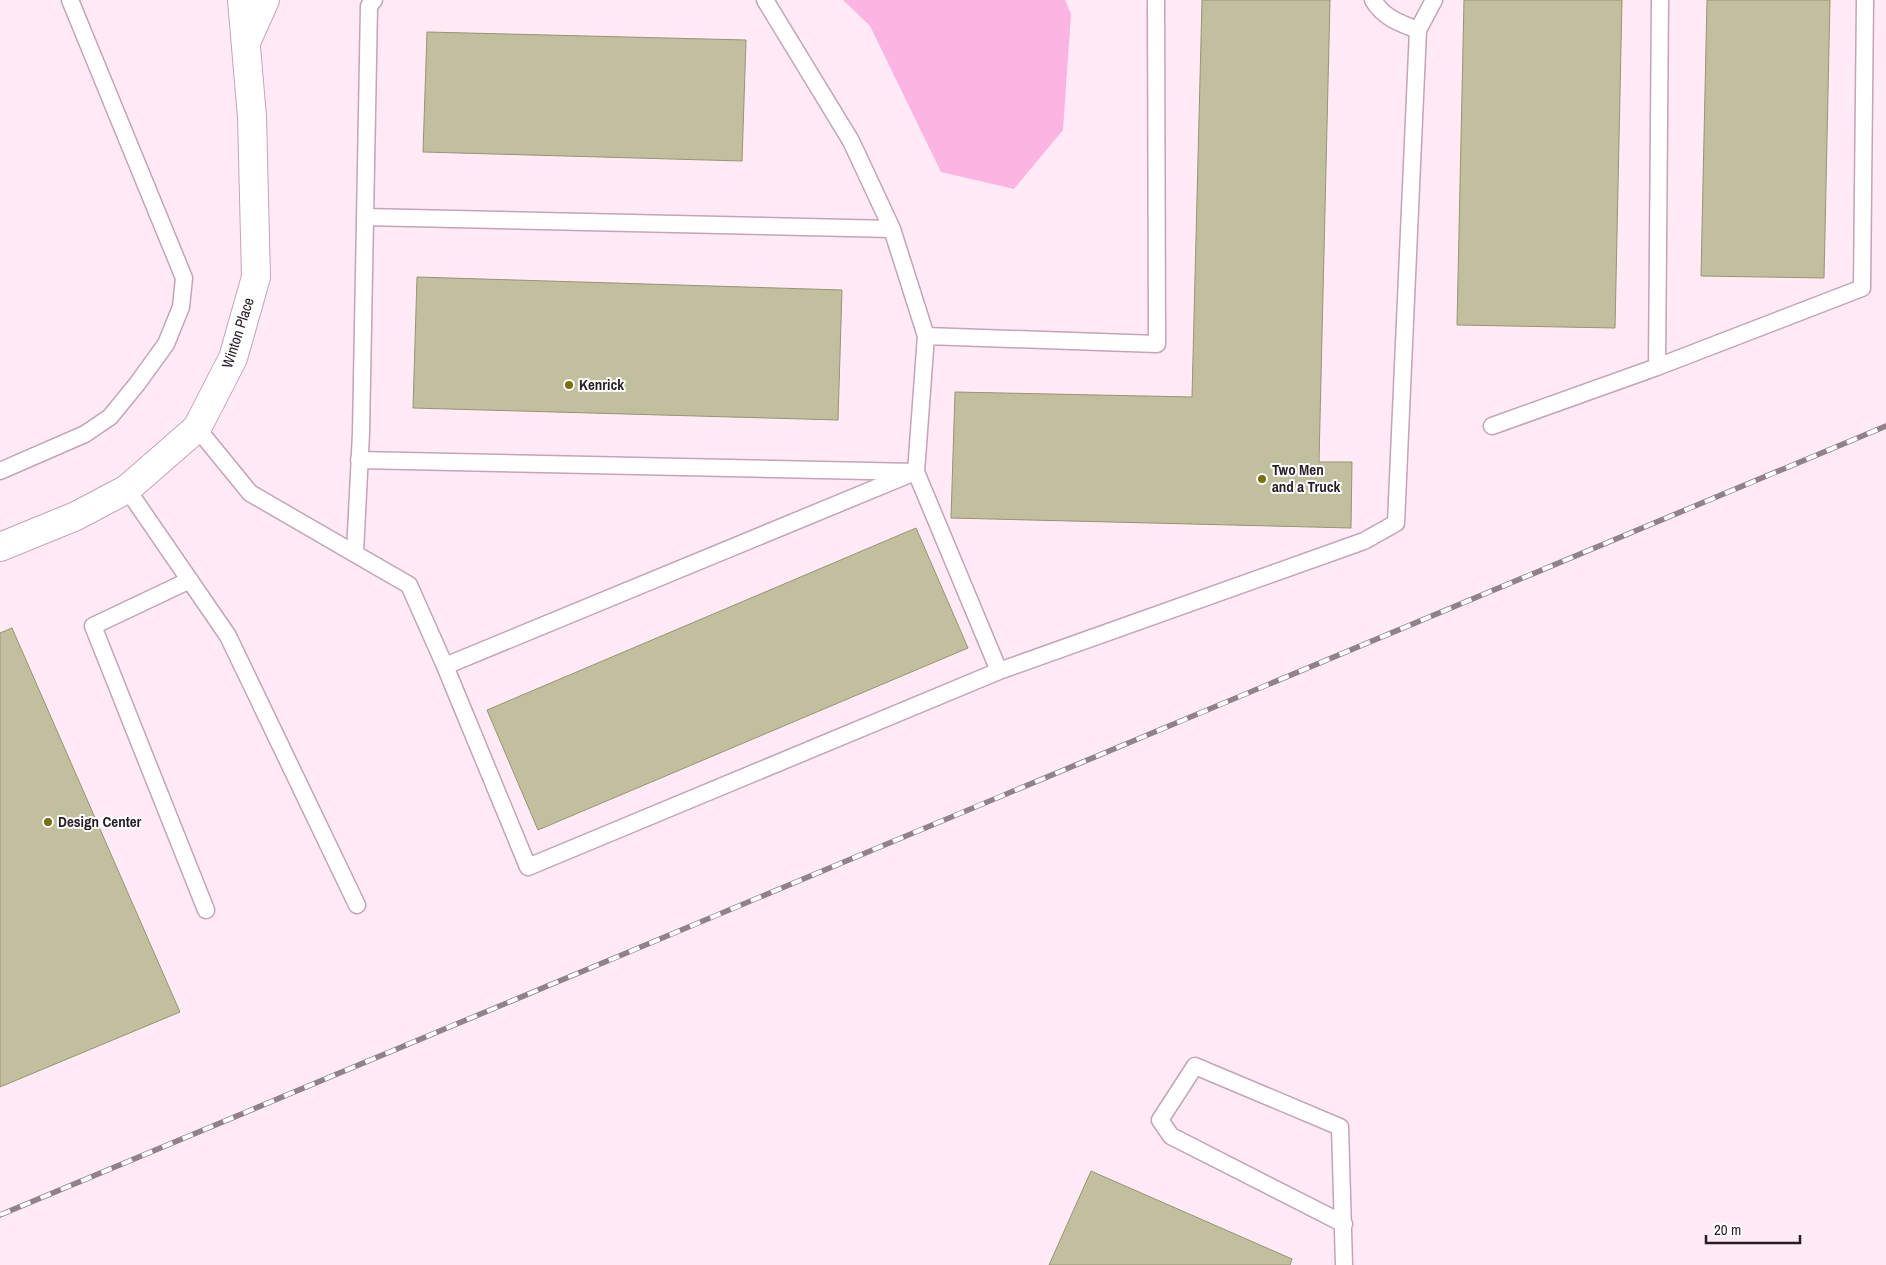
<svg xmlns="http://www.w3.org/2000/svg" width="1886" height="1265" font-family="'Archivo Narrow',sans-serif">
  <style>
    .water { fill: #fcb5e2 }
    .building { fill: #c2bf9e; stroke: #979474 }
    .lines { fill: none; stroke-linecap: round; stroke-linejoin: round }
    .service-casing { stroke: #c4a4b7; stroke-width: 19 }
    .minor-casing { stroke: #c4a4b7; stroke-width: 30 }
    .service { stroke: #fff; stroke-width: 16 }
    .minor { stroke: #fff; stroke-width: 28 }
    .rail-casing { stroke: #91818b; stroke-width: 5.5 }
    .rail { stroke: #fff; stroke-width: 4; stroke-dasharray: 11; stroke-linecap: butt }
    .poi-dot { fill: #786f0e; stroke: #fff; stroke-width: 2 }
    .labels { text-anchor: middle; stroke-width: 4; stroke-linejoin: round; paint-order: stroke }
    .street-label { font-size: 15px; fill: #291d25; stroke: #fff }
    .poi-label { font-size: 15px; font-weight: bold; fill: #291d25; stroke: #fff; text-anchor: start }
  </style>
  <rect width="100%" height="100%" fill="#ffeaf6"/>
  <path class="water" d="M843,0H1065L1071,14L1063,130L1014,189L941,172L870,26Z"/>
  <path class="building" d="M1202,0H1330L1319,462H1352L1351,528L951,518L955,392L1192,397Z
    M1464,0H1622L1615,328L1457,325Z
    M1707,0H1830L1824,278L1701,276Z
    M427,32L746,40L742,161L423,152Z
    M417,277L842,290L838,420L413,408Z
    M916,528L968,648L538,830L487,710Z
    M12,628L180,1012L0,1087V633Z
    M1091,1171L1292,1259L1290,1265H1049Z"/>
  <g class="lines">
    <defs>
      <path id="service" d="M765,0L851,141L892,229L926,336L916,472L999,671
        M1373,0C1384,18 1399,23 1418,30
        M365,217L892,229
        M926,336L1157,344L1156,0
        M1657,367L1862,288L1865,0
        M1492,426L1657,367L1660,0
        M197,428L250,493L409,585L445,666L528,867L999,671L1364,541L1396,523L1418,30L1434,0
        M359,460L916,472
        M0,471L85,434L110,417L137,384L166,344L181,307L184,278L70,0
        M127,489L228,636L357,905
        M355,553L361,433L369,6L374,0
        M190,580L93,626L206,910
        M445,666L910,474
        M1344,1224L1171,1136L1160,1120L1195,1066L1340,1127L1344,1265"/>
      <path id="minor" d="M247,40L265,0
        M0,547L76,516L127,489L197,428L233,358L256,277L252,117L242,0"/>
    </defs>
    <use href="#service" class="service-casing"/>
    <use href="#minor" class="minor-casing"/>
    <use href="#service" class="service"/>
    <use href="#minor" class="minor"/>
    <defs>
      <path id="rail" d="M0,1215L1886,426"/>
    </defs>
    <use href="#rail" class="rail-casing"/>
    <use href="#rail" class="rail"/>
  </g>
  <g class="poi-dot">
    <circle cx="569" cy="385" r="5"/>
    <circle cx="1262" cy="479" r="5"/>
    <circle cx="48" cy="822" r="5"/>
  </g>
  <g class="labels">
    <g class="street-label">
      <text transform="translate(238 333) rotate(-72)" y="5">Winton Place</text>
    </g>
    <g class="poi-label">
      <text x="579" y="390">Kenrick</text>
      <text x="1272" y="475">Two Men<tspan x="1272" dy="17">and a Truck</tspan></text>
      <text x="58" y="827">Design Center</text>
    </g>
  </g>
  <path d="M1706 1235v8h94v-8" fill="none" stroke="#291d25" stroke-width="2.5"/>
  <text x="1714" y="1235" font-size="15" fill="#291d25" stroke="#ffffff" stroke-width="4" paint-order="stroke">20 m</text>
</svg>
